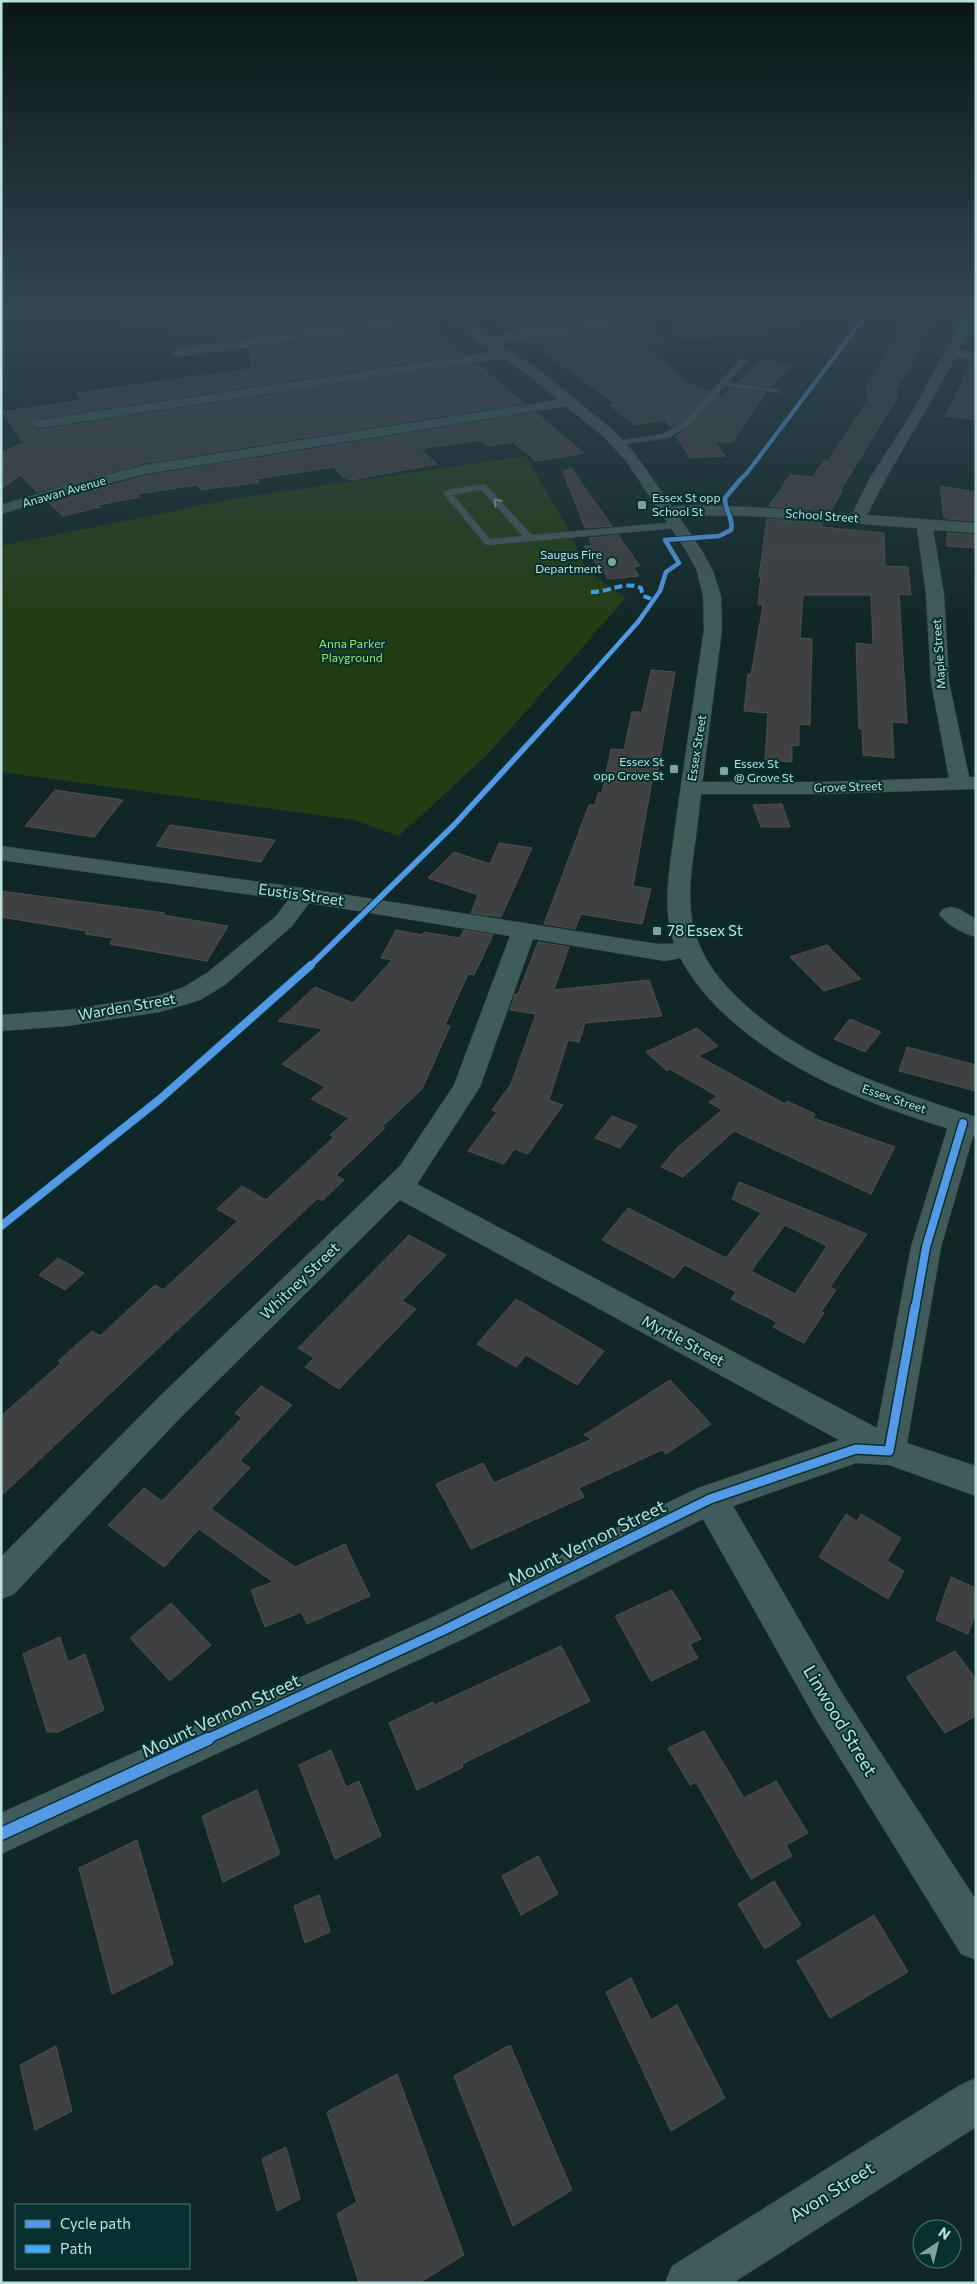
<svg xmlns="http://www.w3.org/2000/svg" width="977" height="2284" font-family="Commissioner,sans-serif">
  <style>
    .green { fill: #223d14 }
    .building { fill: #3f4041; stroke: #4d4f50; fill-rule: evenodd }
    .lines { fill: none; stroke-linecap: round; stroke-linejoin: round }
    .lane-casing { stroke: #304241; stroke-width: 1 }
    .street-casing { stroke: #304241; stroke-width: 1 }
    .secondary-casing { stroke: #304241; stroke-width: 1 }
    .lane { fill: #415a5a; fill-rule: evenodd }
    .street { fill: #415a5a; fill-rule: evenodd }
    .secondary { fill: #415a5a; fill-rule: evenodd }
    .quiet { stroke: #3fa9f5; stroke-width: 4; stroke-dasharray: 8 4; stroke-linecap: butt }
    .cycleway-far5-casing { stroke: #073131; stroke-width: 5 }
    .cycleway-far4-casing { stroke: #073131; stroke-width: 6 }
    .cycleway-far3-casing { stroke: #073131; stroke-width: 8 }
    .cycleway-far2-casing { stroke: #073131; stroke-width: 11 }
    .cycleway-far1-casing { stroke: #073131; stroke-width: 12 }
    .cycleway-casing { stroke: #073131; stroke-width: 15 }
    .cycleway-far5 { stroke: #5399e6; stroke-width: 4 }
    .cycleway-far4 { stroke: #5399e6; stroke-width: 4.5 }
    .cycleway-far3 { stroke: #5399e6; stroke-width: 5.5 }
    .cycleway-far2 { stroke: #5399e6; stroke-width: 8 }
    .cycleway-far1 { stroke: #5399e6; stroke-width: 9 }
    .cycleway { stroke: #5399e6; stroke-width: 12 }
    .oneway { stroke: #85a4a3 }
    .poi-dot { fill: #81a09f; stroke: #073131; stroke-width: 2 }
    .labels { text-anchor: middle; stroke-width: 4; stroke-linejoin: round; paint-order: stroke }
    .far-street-label { font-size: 12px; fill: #bde1df; stroke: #073131 }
    .far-poi-label { font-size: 12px; fill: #bde1df; stroke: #073131; text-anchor: start }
    .far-park-label { font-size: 12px; fill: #9be867; stroke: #073131 }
    .street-label { font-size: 15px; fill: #bde1df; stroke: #073131 }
    .poi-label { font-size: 15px; fill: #bde1df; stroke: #073131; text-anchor: start }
    .near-street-label { font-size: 18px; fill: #bde1df; stroke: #073131 }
  </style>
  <rect width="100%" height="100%" fill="#112727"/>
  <path class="green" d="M525,456L568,528L587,571L626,598L489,753L399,836L354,820L1,772V546L232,499Z"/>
  <path class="building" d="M187,311H331L336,315L359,311L363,314L410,311L414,314L225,340L127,325V318Z
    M487,311H613L621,315L515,331Z
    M739,311H798L799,327L677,341L674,320Z
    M911,315L936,318L894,394L899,395L840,491H842L831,511L769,506L790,475L813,477L824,460L828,461L870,397L866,396L870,390L865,389Z
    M426,324L464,354L39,418L30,425L39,430L477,364L524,403L145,463L37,492L20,475L1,489V453L23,443L3,412L81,400L77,393L252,369L250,349Z
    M638,324L671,341L644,346L688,383L709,391L683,420L670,427L665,420L636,425L609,405L615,404L528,340Z
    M761,360L791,365L771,386L739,382Z
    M973,361L976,362V420L945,416Z
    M731,389L766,393L732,442H715L725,456L690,458L676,436L691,426L719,395L723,397Z
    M536,413L584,453L536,461L513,442L487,446L480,440L420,449L437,464L351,480L343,477L333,467L256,479L259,482L229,487L227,486L201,490L197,485L137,494L140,497L98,505L100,507L63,516L48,502L145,476Z
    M571,468L612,526L585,528L563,472Z
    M940,486L976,492V521L947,519L944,517Z
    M767,519L823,523L821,527L884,533L885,566L908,567L911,595L899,594L907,723L892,722L894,758L863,755L862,729H859L856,643L873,645L871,595H803L800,638L812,639L810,725L799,724V746L792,745V762L765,760L768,713L744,711L748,674L751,675L763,605L758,604L761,577H759Z
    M947,533L976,535V548L947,546Z
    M618,535L640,566L633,567L639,576L608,579L603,570H600L584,546H592L589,538Z
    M651,670L675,672L658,770H654L633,886L651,889L642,924L581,914L575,929L544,924L589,805H595L598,793H602L611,749L624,750L632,712H642Z
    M55,790L123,800L94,837L25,826Z
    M782,804L790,827H761L753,805Z
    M170,825L275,840L261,862L156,846Z
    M499,843L532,848L501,917L471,913L478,895L428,878L454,852L490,864Z
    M1,891L165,913L163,915L228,926L207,961L110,944L113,938L85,934L87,931L1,917Z
    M396,930L422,935L424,932L460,938L464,930L493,935L474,975L468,974L445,1025L450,1026L422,1089L382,1127L385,1128L336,1175L344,1180L322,1201L318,1198L1,1496V1416L61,1363L58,1361L92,1331L100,1336L155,1285L163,1290L238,1221L217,1209L242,1186L266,1200L334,1137L330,1135L349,1118L311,1099L325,1087L282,1064L323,1029L278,1021L315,987L353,1003L392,960L381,958Z
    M538,942L569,947L554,990L649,980L662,1016L585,1023L579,1042L568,1040L549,1100L563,1105L528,1154L514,1149L504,1164L468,1151L497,1112L492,1110L511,1084L536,1014L510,1010L515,994H518Z
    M827,945L861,979L824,991L790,957Z
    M850,1019L881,1032L865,1052L834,1039Z
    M697,1028L718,1046L698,1056L785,1104L787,1101L815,1114L813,1118L895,1147L871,1194L734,1131L683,1177L661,1167L677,1148L722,1110L709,1102L717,1096L670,1069L667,1071L646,1052Z
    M907,1047L976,1065V1091L899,1071Z
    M612,1116L637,1126L620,1148L595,1138Z
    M739,1182L867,1234L830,1287L836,1290L821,1312L824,1313L804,1343L773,1327L777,1322L731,1299L736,1292L685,1265L674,1278L602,1240L628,1208L726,1258L761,1213L732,1199ZM785,1225L827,1246L795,1294L751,1271Z
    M409,1235L446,1255L402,1301L416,1309L339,1389L305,1367L314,1358L298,1348Z
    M58,1258L84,1273L65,1290L39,1275Z
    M516,1299L604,1351L577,1385L526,1355L516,1367L477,1344Z
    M670,1380L711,1424L666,1454L662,1450L579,1488L584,1497L471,1549L436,1484L483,1463L494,1483L592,1439L584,1435Z
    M261,1386L292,1405L240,1461L250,1468L211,1509L295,1567L345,1544L370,1596L307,1624L301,1612L265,1627L251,1590L273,1582L199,1529L164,1567L108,1525L144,1488L162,1501L242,1418L235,1413Z
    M846,1514L857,1521L861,1514L901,1538L887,1561L904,1571L888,1599L819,1557Z
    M951,1577L976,1588V1612L968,1634L936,1620Z
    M672,1590L701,1639L690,1644L698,1658L651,1681L615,1616Z
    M171,1603L211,1645L170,1681L130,1638Z
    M60,1637L68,1662L85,1654L104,1710L58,1732H47L23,1654Z
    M561,1646L590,1701L462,1764L463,1767L417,1790L389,1723L433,1702L435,1705Z
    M955,1651L976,1679V1716L945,1733L906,1677Z
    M704,1731L744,1798L776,1781L808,1833L786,1845L792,1856L751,1879L696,1782L690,1785L668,1748Z
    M331,1750L346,1787L359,1781L381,1836L335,1859L299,1765Z
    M257,1790L280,1854L223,1882L202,1816Z
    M137,1840L173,1964L112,1994L79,1868Z
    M538,1856L558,1894L521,1915L502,1876Z
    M774,1881L801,1925L765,1949L738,1904Z
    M319,1895L330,1932L305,1943L294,1906Z
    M874,1915L908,1972L830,2018L797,1961Z
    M631,1978L651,2020L677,2005L725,2098L671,2131L606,1992Z
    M510,2045L572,2190L513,2226L454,2076Z
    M56,2046L72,2111L35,2130L20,2065Z
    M397,2074L464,2255L419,2283H359L337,2214L357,2202L327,2112Z
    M286,2147L300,2199L277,2211L262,2159Z"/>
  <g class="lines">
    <defs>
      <path id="lane" d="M741,359L748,361L728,382L776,389H779V393L725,386L690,425L668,438L617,445L613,443L617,441L663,434L684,421Z
        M483,484L486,485L532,535L676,522L680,525L676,528L488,545L485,544L443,493L447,490ZM481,490L523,536L490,539L453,495Z"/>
      <path id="street" d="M115,311H129L123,315L117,314Z
        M450,311H456L458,314L452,318L177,357L171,353L177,349Z
        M663,311H691L685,315L485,345L479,341L485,337Z
        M968,311H976V319L959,349L976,352V360L956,357C927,410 894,461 867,515L976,523V533L933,530L944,594L949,682L969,777H976V789L820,794H691L684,792L681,788L684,784L691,782H820L949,778L931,682L926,594L917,528L750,516L662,515L660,512L662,509C681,504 702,505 720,506C764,507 808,511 852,514L870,478L911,414Z
        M507,350L512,351L513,354L512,357L39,428L32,424L39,420Z
        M569,398L574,399L576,402L574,405L145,474L74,492L1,514V505L64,486L145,465Z
        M1,846L303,888L651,943C667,946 682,941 697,945L701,950L697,955L665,961L533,939L480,1087L417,1184L877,1428L911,1247L949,1123L953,1116L963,1113L973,1116L976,1126L941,1247L907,1443L976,1466V1496L889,1465L856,1463L733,1506L840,1690L976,1900V1960L961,1954L814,1716L703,1519L459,1641L1,1854V1813L433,1617L698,1488L839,1440L400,1200L181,1417L14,1594L1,1599V1557L159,1397L400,1166L454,1085L510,936L309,903L292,926L225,985L200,1000L160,1012L67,1026L1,1031V1015L67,1010L157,996L182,988L207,973L276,916L288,900L1,860Z
        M951,907L959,909L976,919V937C963,934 947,925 939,914L943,909Z
        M976,2078V2127L733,2283H665L672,2266L960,2085Z"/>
      <path id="secondary" d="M441,311H454L489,338L538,369L615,432L636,455L701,549L713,571L721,596L722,629C714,693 705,757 698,820C694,856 685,894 694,929C702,959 719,980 741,1001C808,1064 890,1088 976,1117V1137C885,1110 791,1078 721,1011C698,988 677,961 670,929C663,893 672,855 676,820C685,756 695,693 704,629L703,596L697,571L685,549L626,461L605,438L528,375L481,344Z"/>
    </defs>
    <use href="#lane" class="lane-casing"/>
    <use href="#street" class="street-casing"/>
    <use href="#secondary" class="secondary-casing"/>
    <use href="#lane" class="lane"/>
    <use href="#street" class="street"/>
    <use href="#secondary" class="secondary"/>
    <path class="quiet" d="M591,592C608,593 624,580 641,588L643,596L654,600"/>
    <defs>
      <path id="cycleway-far5" d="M739,481L747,473L869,311"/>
      <path id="cycleway-far4" d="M572,696L638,622L660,591L666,572L679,563L665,540L719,536L731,530C734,518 724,510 725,498L740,480"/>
      <path id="cycleway-far3" d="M309,967L454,825L573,695"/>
      <path id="cycleway-far2" d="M1,1226L160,1099L311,965
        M915,1309L926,1247L963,1123"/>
      <path id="cycleway-far1" d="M205,1740L446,1629L710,1499L856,1449L889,1451L915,1307"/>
      <path id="cycleway" d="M1,1834L208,1739"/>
    </defs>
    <use href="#cycleway-far5" class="cycleway-far5-casing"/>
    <use href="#cycleway-far4" class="cycleway-far4-casing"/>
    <use href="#cycleway-far3" class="cycleway-far3-casing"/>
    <use href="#cycleway-far2" class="cycleway-far2-casing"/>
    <use href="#cycleway-far1" class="cycleway-far1-casing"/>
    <use href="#cycleway" class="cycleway-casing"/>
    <use href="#cycleway-far5" class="cycleway-far5"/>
    <use href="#cycleway-far4" class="cycleway-far4"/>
    <use href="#cycleway-far3" class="cycleway-far3"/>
    <use href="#cycleway-far2" class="cycleway-far2"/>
    <use href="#cycleway-far1" class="cycleway-far1"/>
    <use href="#cycleway" class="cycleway"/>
  </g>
  <defs><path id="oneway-chevron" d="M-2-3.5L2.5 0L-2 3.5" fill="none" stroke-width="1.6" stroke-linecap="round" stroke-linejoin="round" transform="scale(1.25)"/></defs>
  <use class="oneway" href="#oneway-chevron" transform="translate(497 502) rotate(-132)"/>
  <linearGradient id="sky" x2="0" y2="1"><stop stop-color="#091515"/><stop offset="0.49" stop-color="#324752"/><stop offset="1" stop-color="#324752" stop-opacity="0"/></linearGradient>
  <rect width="977" height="630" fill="url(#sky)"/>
  <g class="poi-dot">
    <rect x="637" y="500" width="10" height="10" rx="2.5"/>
    <circle cx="612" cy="562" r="5"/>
    <rect x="669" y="764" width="10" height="10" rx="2.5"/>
    <rect x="719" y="766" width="10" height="10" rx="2.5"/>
    <rect x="652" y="926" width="10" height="10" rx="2.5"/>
  </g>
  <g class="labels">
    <g class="far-street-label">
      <text transform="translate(64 492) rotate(-16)" y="4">Anawan Avenue</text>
      <text transform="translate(822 516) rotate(4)" y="4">School Street</text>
      <text transform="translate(939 654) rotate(-94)" y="4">Maple Street</text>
      <text transform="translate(697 748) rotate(-81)" y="4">Essex Street</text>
      <text transform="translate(848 787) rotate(-2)" y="4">Grove Street</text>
      <text transform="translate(894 1099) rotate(19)" y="4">Essex Street</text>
    </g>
    <g class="far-poi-label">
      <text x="652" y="502">Essex St opp<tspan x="652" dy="14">School St</tspan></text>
      <text x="602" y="559" text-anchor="end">Saugus Fire<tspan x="602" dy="14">Department</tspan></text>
      <text x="664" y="766" text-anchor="end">Essex St<tspan x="664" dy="14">opp Grove St</tspan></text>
      <text x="734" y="768">Essex St<tspan x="734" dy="14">@ Grove St</tspan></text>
    </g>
    <g class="far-park-label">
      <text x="352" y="648">Anna Parker<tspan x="352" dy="14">Playground</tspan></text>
    </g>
    <g class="street-label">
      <text transform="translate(301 895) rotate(8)" y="5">Eustis Street</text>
      <text transform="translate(127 1007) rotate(-10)" y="5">Warden Street</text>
      <text transform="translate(300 1281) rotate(-44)" y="5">Whitney Street</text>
      <text transform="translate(683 1341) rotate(28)" y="5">Myrtle Street</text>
    </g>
    <g class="poi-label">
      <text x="667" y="936">78 Essex St</text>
    </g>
    <g class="near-street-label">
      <text transform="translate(587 1543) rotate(-26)" y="6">Mount Vernon Street</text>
      <text transform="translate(221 1716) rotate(-25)" y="6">Mount Vernon Street</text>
      <text transform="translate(840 1721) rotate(59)" y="6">Linwood Street</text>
      <text transform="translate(832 2192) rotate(-32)" y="6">Avon Street</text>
    </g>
  </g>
  <rect width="977" height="2284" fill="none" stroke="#bde1df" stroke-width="5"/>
  <rect x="15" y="2204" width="175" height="65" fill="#073131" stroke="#507777"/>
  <rect x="25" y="2220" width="25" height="8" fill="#5399e6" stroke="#507777"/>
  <text x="60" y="2229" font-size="15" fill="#bde1df">Cycle path</text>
  <rect x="25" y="2245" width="25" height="8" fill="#3fa9f5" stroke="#507777"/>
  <text x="60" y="2254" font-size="15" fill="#bde1df">Path</text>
  <g transform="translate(937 2244) rotate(35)"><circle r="24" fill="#073131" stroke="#507777"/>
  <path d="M0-4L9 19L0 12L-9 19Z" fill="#81a09f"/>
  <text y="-8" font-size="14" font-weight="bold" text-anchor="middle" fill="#bde1df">N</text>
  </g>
</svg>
